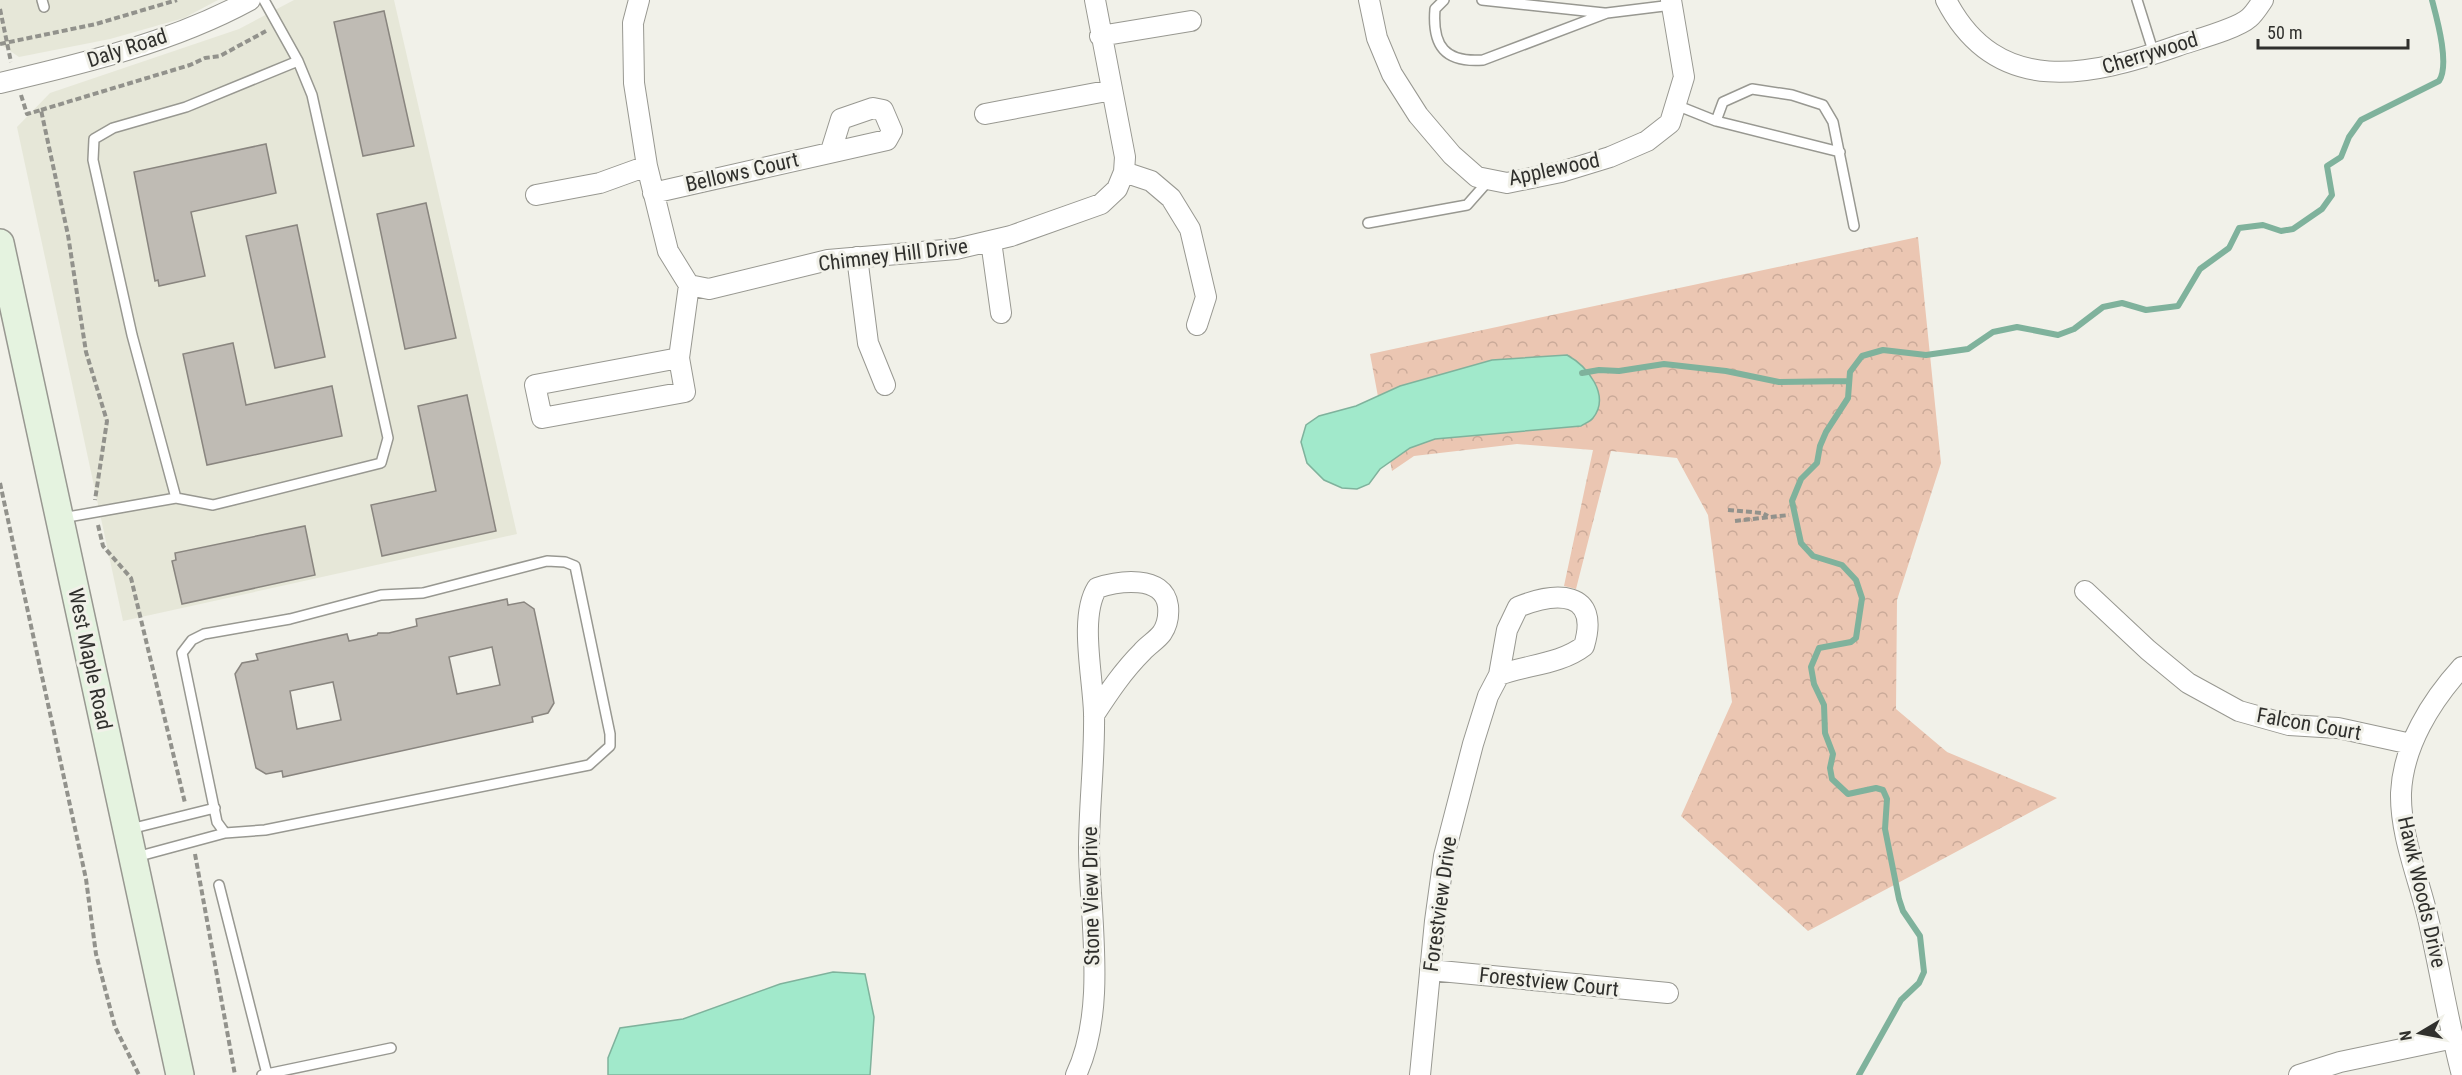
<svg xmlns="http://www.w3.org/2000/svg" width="2462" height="1075" font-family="'Roboto Condensed',sans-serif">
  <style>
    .built { fill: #e6e7d8 }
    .park { fill: url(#park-crowns) }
    .water { fill: #a1e9cb; stroke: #7fb29c; stroke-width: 1.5 }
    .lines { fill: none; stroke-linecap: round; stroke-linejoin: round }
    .stream { stroke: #7fb29c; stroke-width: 6 }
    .building { fill: #bfbbb4; stroke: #89857f; stroke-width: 1.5; fill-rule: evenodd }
    .service-casing { stroke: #989891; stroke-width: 12 }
    .minor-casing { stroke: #989891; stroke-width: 22 }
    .secondary-casing { stroke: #989891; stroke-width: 30 }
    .path { stroke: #92928c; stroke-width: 4; stroke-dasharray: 6 3; stroke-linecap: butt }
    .service { stroke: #fff; stroke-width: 9 }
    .minor { stroke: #fff; stroke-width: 20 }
    .secondary { stroke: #e5f3e0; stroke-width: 27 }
    .labels { text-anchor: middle; stroke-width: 6; stroke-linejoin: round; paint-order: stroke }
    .street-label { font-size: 21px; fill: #30302d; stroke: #f1f1e9 }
  </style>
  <defs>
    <pattern id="park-crowns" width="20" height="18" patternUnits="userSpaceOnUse" patternTransform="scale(1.5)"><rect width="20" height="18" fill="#ebc6b2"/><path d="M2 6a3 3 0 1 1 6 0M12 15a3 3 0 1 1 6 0" fill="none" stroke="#caaa99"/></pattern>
  </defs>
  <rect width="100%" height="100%" fill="#f1f1e9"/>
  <path class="built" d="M0,0H218L184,18L110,39L19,57L0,44Z
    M294,0H394L517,534L123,621L17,127L50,93L239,29Z"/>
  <path class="park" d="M1918,237L1941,463L1897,600L1896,709L1947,752L2057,798L1808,931L1681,816L1732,702L1708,515L1677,458L1611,451L1576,589L1564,586L1593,450L1517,444L1414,456L1392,471L1370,354Z"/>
  <path class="water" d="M1567,355C1587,366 1611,395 1593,418C1591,421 1584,424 1581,426L1435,439L1410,448L1380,469L1369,484L1357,489L1342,488L1324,480L1307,463L1301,442L1306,425L1319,416L1356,406L1400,386L1492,360Z
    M833,972L865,974L874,1017L870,1075H608V1058L620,1028L683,1019L780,984Z"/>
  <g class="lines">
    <path class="stream" d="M1582,373L1599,370L1619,371L1664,364L1726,371L1779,382L1848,381
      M1859,1075L1901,1000L1919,983L1924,972L1920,936L1903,911L1899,899L1885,829L1887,799L1883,790L1876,788L1848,794L1832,779L1830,768L1833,754L1825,733L1824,705L1814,684L1811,667L1819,648L1851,642L1856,638L1862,598L1856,580L1842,565L1813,556L1801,543L1792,501L1801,479L1817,463L1820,446L1826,432L1848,398L1850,372L1862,356L1883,350L1926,355L1968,349L1993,332L2017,327L2058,335L2074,329L2103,307L2122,303L2146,310L2178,306L2200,269L2229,248L2239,228L2263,225L2281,231L2293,229L2322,209L2332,195L2327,166L2341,157L2349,137L2361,120L2439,81C2450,65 2437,19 2432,0"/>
  </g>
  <path class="building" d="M384,11L414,146L363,156L334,22Z
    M266,144L276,193L191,212L205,276L159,286L158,280L155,281L134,172Z
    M426,203L456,338L405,349L377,214Z
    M297,225L325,357L275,368L246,236Z
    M233,343L246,405L332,386L342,436L207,465L183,354Z
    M467,395L496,531L382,556L371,505L436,491L418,406Z
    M305,526L315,575L182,604L172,561L176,560L175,553Z
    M507,599L508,605L524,602L534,609L554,703L548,713L532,717L533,722L283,777L282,771L266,774L256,768L235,674L242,663L258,660L256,654L347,634L349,641L377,635L378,633H389L417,626L416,619ZM492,647L500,685L457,694L449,657ZM333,682L341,720L297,729L290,691Z"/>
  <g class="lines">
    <defs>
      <path id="service" d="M42,0L44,7
        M1444,0L1435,9C1432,46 1445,63 1483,60L1607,13L1672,5
        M1482,0L1604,13
        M2137,0L2154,54
        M1676,105L1716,121L1723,102L1752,89L1792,95L1823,105L1833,122L1854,226
        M1716,121L1840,152
        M1368,223L1467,205L1490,179
        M176,498L132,335L93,160L94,139L113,128L186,107L298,61
        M62,518L176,498L213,505L381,463L388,438L312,95L298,61L264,0
        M547,561L565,562L575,566L610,734V746L589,765L265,830L225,833L217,822L182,653L192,640L204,634L290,619L381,595L423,593Z
        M130,829L215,808
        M136,857L225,833
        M219,885L267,1074
        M262,1075L391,1048"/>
      <path id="minor" d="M639,0L633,23L634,83L647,166L668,251L689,285L709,289L828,260L956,249L1011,236L1101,204L1117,189L1124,172L1125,157L1095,0
        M1369,0L1377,38L1392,74L1418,115L1452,155L1477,177L1507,183L1561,172L1610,157L1647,141L1670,123L1684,77L1671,0
        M1946,0C1997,99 2091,76 2177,46C2194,40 2237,29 2249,18C2254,14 2259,6 2263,0
        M1100,36L1191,21
        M0,83C85,63 173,42 250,0
        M985,114L1112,90
        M1124,172L1151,181L1171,198L1190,229L1206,297L1197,325
        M653,193L887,140L892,131L883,110L873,108L841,119L831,151
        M536,195L600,183L647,166
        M991,241L1001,313
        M857,257L868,343L885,385
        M679,358L685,392L542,418L535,385L679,358L689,285
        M2085,591L2148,650L2188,683L2239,711L2289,725L2338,728L2411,744
        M2462,667C2431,701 2403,746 2401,793C2400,838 2421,883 2430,927C2441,976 2449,1026 2462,1075
        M1430,970L1668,993
        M1076,1075C1107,1009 1090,920 1089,849C1089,804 1095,758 1094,713C1093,677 1079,617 1097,588C1118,581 1164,574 1168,606C1169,616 1168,624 1162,633C1157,640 1148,645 1142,652C1123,671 1109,692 1094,715
        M1420,1075L1435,921L1444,856L1473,744L1488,696L1499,675L1507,630L1518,607C1555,592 1601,589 1584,646C1561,664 1526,665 1499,675
        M2299,1075L2340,1062L2454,1038"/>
      <path id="secondary" d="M0,243L180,1075"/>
    </defs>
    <use href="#service" class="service-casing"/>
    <use href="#minor" class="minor-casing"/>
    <use href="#secondary" class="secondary-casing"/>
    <path class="path" d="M0,9L11,62
      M0,44L96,24L177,0
      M21,95L27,114L41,110L68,235L86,352L107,421L95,500
      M41,110L190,65L205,58L220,56L266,31
      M0,483L86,879L96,954L115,1027L139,1075
      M1728,510L1762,513L1768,516
      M1735,521L1789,515
      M98,525L103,546L131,578L185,803
      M195,854L235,1075"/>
    <use href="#service" class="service"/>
    <use href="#minor" class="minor"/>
    <use href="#secondary" class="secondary"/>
  </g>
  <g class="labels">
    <g class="street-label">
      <text transform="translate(127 48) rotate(-18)" y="7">Daly Road</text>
      <text transform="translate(2150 53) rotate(-17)" y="7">Cherrywood</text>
      <text transform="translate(1554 169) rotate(-12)" y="7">Applewood</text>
      <text transform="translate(742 172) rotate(-13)" y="7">Bellows Court</text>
      <text transform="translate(893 255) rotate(-7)" y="7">Chimney Hill Drive</text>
      <text transform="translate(90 659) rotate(78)" y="7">West Maple Road</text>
      <text transform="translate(2309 724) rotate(10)" y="7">Falcon Court</text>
      <text transform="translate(2422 892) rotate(77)" y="7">Hawk Woods Drive</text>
      <text transform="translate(1091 896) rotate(-91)" y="7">Stone View Drive</text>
      <text transform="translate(1440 904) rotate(-82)" y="7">Forestview Drive</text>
      <text transform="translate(1549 982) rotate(6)" y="7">Forestview Court</text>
    </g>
  </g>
  <g transform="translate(2420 1033) rotate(260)" stroke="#f1f1e9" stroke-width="4.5" paint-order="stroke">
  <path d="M0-4.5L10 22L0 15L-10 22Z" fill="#30302d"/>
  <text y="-9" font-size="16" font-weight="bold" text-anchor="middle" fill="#30302d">N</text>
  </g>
  <path d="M2258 39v9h150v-9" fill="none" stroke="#30302d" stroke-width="3"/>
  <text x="2267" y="39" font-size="18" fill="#30302d" stroke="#f1f1e9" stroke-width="4.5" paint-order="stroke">50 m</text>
</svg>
